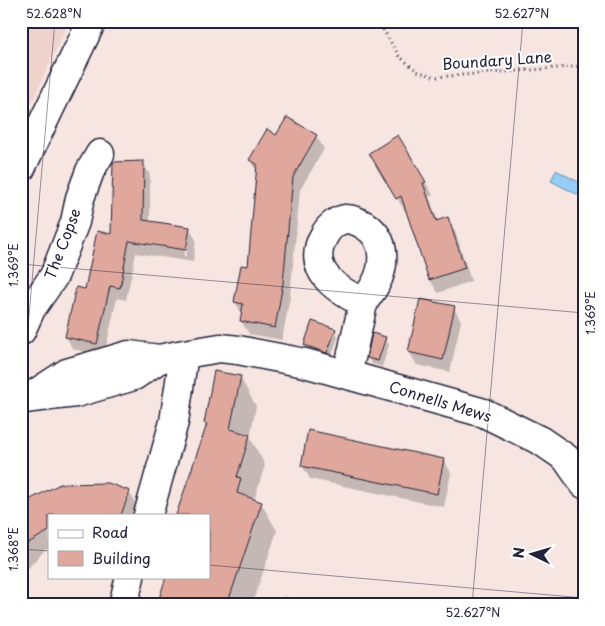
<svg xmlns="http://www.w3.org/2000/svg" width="605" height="626" font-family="'Playpen Sans',sans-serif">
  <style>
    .built { fill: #efd2cc }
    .water { fill: #96cdf5; stroke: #6889ab }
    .shadow { fill: #0003; fill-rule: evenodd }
    .building { fill: #e0a79c; stroke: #22223b }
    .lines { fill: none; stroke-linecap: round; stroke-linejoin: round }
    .street-casing { stroke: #22223b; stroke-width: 31 }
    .highway-casing { stroke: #22223b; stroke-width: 31 }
    .path { stroke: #22223b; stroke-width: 3; stroke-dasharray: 1 4; stroke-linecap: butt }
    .street { stroke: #fff; stroke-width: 28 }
    .highway { stroke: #fff; stroke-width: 28 }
    .ticks { fill: none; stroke: #22223b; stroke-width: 1; stroke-opacity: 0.45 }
    .labels { text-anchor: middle; stroke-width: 4; stroke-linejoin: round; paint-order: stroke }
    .street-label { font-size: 15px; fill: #22223b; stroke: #fff }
    .neatline { fill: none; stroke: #22223b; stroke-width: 2 }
    .ticks-label { font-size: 12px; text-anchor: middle; fill: #22223b }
  </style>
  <rect width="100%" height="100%" fill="#f6e5e1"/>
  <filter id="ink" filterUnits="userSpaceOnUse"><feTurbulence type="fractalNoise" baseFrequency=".02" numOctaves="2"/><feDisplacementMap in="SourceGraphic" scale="10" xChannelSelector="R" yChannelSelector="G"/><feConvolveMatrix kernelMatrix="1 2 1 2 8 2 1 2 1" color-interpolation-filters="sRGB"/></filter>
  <g filter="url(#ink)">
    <path class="built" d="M21,21H69L21,126Z"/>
    <path class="water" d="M556,170L584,185V198L551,181Z"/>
    <path class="shadow" d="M277,136H316L324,149L300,190L290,297L282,340L249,334L241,321L242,314L235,302L249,268L257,172L250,160Z
      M398,136L433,195L429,197L438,221L447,218L455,231L471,281L438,293L430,280L407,210L405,211L370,153Z
      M143,163L150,175V222L189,228L196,240L193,262L136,253L126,300L117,298L104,356L73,349L66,337ZM187,238H189L186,256H184Z
      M454,308L461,321L450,372L417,365L409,352Z
      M335,330L338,337L331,358L309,351L305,344Z
      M385,338L389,345L382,367L372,364L368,358Z
      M240,377L256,406L250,437L265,465L254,500L261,503L277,531L252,605H244L237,602V605H158L209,577L208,427L206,423Z
      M444,460L451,473L444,507L310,479L302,465Z
      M129,492L137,505L133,515H49V548L44,551L21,576V506Z
      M284,596L310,604V605H281Z"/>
    <path class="building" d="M287,117L317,135L293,177L283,283L275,328L240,321L243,304L234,302L241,265L248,266L257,164L249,160L267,129L276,135Z
      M398,135L426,182L423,183L436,221L448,217L465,268L429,280L401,196L396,199L369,153Z
      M144,161L143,220L190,227L186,250L129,241L120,288L110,286L97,344L65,337L76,287L85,289L97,231L111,234L113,162Z
      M420,299L455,306L443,360L408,352Z
      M312,321L336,329L327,353L304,345Z
      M372,333L386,337L378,361L367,358Z
      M214,371L241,376L230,429L250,435L237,477L241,478L237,493L262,502L227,605H157L166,577H209V515H176L207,424L204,423Z
      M308,430L444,459L437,494L301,466Z
      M108,483L130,491L121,515H49V531L21,547V504L60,484Z"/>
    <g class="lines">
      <defs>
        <path id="street" d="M21,331L31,309L54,276L75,222L80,198L90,171L100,154
          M347,375C351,359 354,343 358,326C360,319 361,311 363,304C366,297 372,291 375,285C385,267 386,243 370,229C363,224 354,219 346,219C337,220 329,227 325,234C304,269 336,290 364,303
          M32,398L76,393L134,376L159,359
          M27,399L67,373L129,355L159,359L184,354
          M148,515L174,422L184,354L220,348L238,350L305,363L484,413L541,441L566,458L584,484
          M123,605L130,577"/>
        <path id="highway" d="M21,168L92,21"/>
      </defs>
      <use href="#street" class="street-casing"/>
      <use href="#highway" class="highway-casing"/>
      <path class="path" d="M378,21L399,56L417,71L436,77L584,66"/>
      <use href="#street" class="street"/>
      <use href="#highway" class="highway"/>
    </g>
  </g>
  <path class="ticks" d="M502,21L584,28M21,264L584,313M21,406L55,21M21,549L49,551M209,565L584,598M472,605L523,21"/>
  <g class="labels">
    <g class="street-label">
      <text transform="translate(497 61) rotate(-4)" y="5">Boundary Lane</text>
      <text transform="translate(63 244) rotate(-69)" y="5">The Copse</text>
      <text transform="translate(440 402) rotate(17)" y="5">Connells Mews</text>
    </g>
  </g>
  <rect width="605" height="626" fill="none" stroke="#fff" stroke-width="55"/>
  <rect x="48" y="514" width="162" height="65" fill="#ffffff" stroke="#a7a7b1"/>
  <rect x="58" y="530" width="25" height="8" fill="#ffffff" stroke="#a7a7b1"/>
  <text x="92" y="538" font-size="15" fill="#22223b">Road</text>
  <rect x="58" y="551" width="25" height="15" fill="#e0a79c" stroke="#a7a7b1"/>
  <text x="92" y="564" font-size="15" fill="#22223b">Building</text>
  <g transform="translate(532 554) rotate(275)" stroke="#ffffff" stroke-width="4" paint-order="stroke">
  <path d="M0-4L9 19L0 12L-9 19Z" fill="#22223b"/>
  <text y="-8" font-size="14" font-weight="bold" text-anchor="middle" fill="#22223b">N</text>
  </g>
  <rect x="28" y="28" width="550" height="570" class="neatline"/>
  <g class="ticks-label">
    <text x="54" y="18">52.628°N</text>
    <text x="522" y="18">52.627°N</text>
    <text transform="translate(14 265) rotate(-90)" y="4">1.369°E</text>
    <text transform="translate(591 313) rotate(-90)" y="4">1.369°E</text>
    <text transform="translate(14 549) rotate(-90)" y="4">1.368°E</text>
    <text x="473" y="617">52.627°N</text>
  </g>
</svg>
